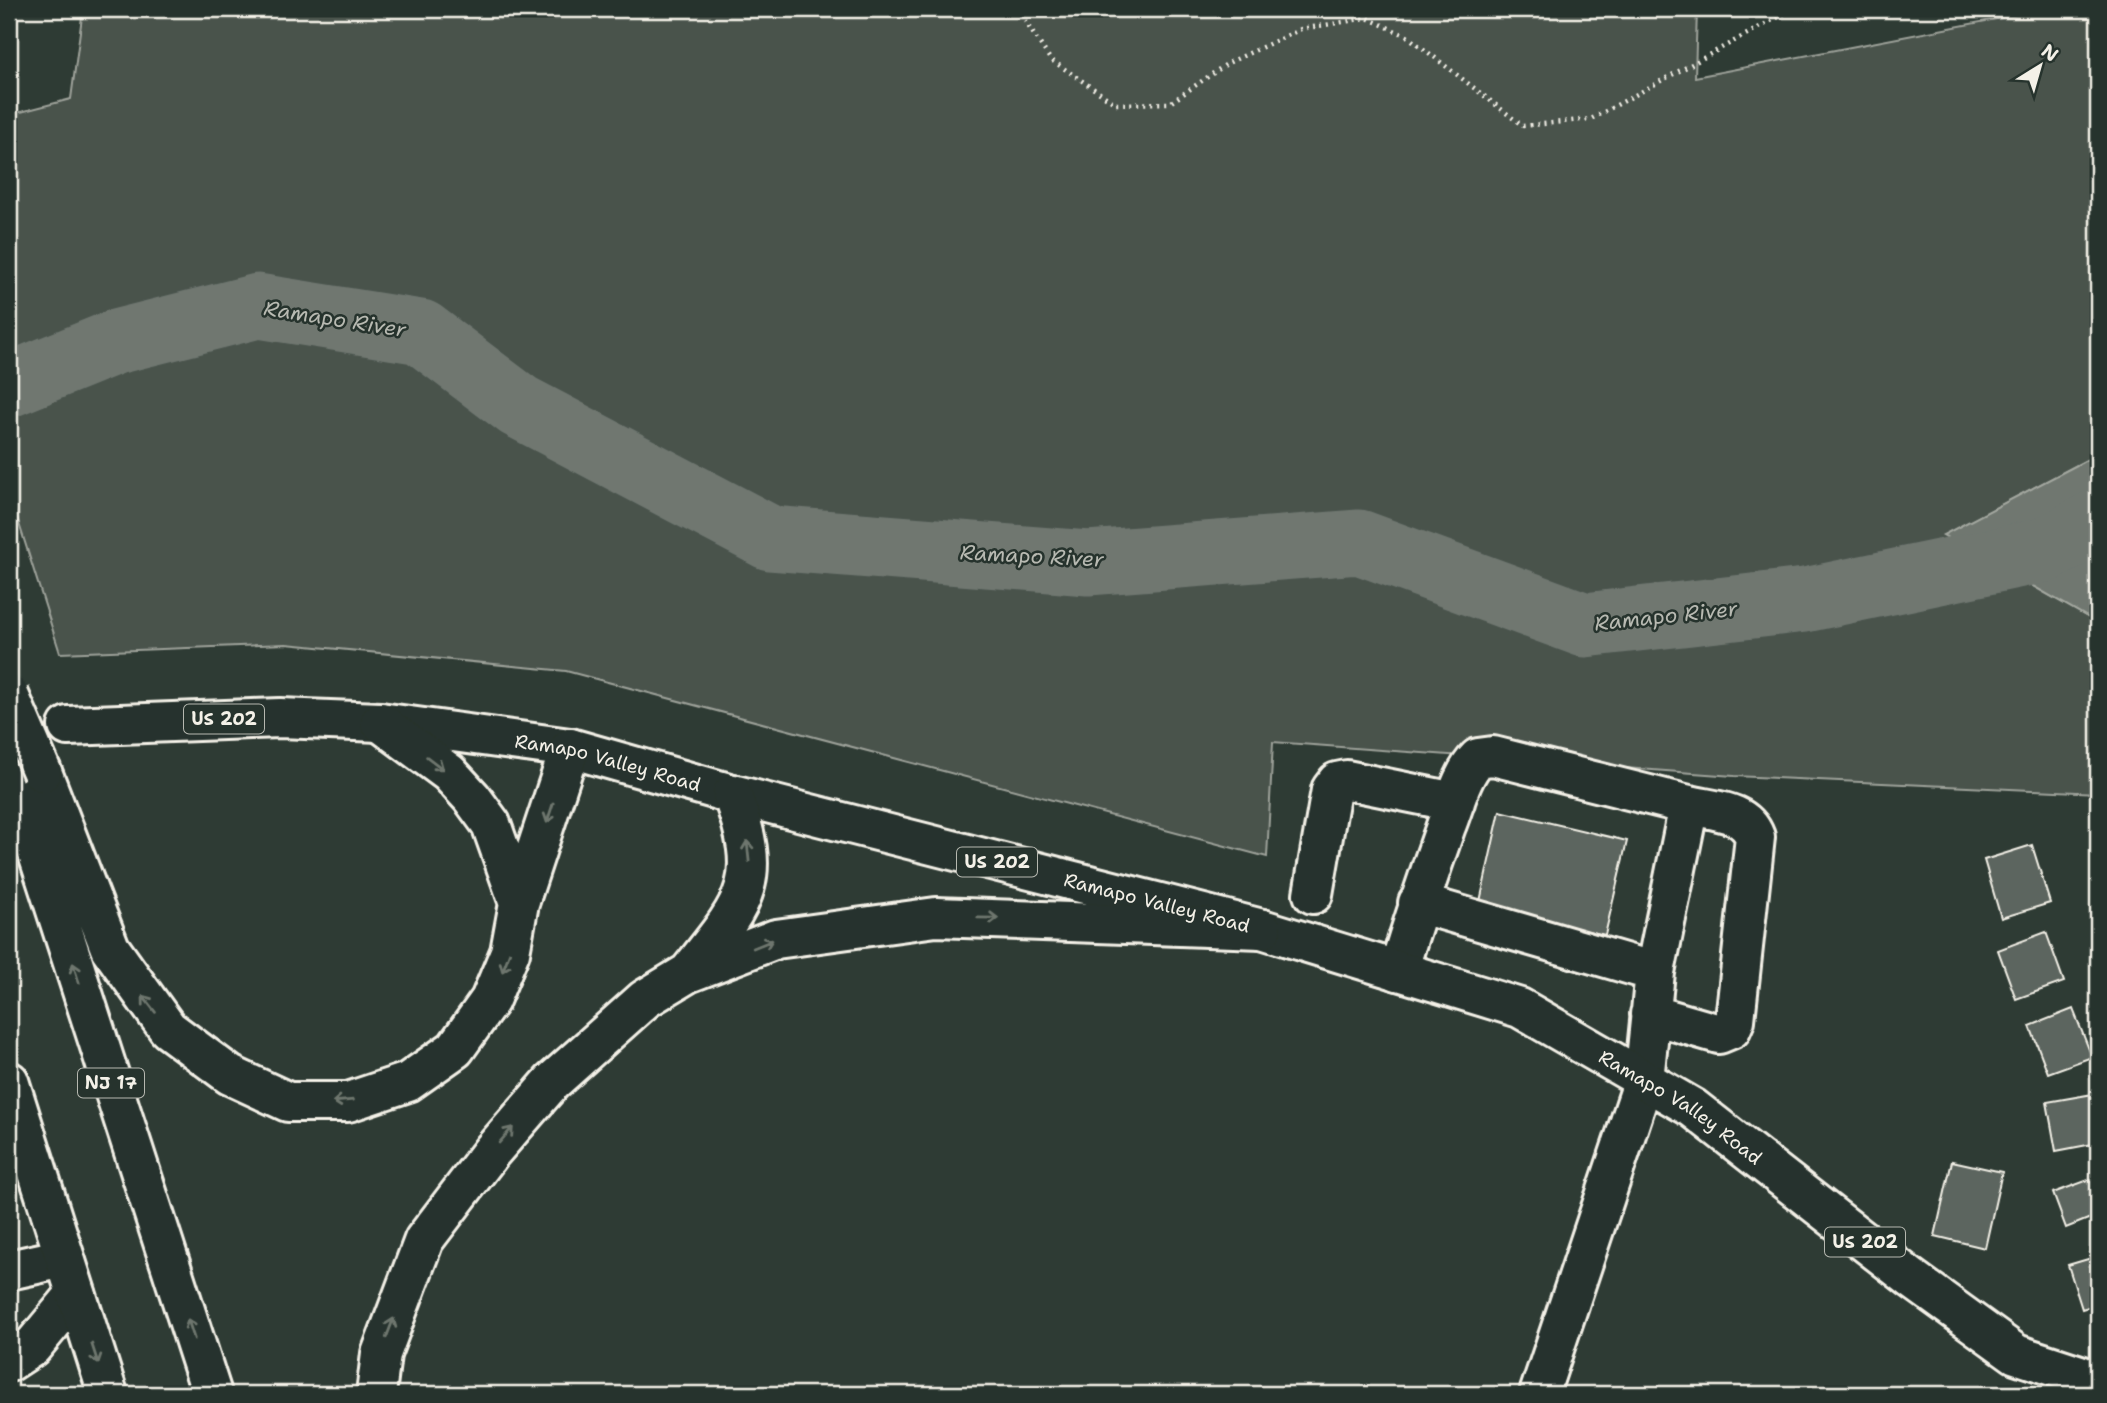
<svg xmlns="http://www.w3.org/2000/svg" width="2107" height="1403" font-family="'Shantell Sans',sans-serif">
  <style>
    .green { fill: #48524c; stroke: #9ea29a; stroke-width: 2 }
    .water { fill: #6f7770; stroke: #a4a8a0; stroke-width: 2 }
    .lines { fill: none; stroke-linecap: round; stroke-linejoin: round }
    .river { stroke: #6f7770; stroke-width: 65 }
    .building { fill: #5c655e; stroke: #f4f1e8; stroke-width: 2 }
    .minor-casing { stroke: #f4f1e8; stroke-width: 44 }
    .major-casing { stroke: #f4f1e8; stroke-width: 44 }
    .highway-casing { stroke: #f4f1e8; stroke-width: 44 }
    .path { stroke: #f4f1e8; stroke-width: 4.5; stroke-dasharray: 2 5; stroke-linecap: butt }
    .minor { stroke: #26332d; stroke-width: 38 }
    .major { stroke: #26332d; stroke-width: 38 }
    .highway { stroke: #26332d; stroke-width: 38 }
    .highway-bridge-casing { stroke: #f4f1e8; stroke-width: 44; stroke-linecap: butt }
    .highway-bridge { stroke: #26332d; stroke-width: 38 }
    .oneway { stroke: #6e766e }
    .labels { text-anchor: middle; stroke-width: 5; stroke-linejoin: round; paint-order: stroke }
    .shield { fill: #26332d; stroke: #b6b8b0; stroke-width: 2 }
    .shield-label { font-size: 18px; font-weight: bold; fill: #f4f1e8 }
    .street-label { font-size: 19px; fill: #f4f1e8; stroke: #26332d }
    .water-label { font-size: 21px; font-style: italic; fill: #b8bab2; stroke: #26332d }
  </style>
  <rect width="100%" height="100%" fill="#2e3b34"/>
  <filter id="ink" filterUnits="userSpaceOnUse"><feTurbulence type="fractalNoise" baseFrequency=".0143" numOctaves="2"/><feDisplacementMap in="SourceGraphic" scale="14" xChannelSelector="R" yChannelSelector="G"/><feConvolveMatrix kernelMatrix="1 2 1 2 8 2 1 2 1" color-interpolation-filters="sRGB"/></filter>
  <g filter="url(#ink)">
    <path class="green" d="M83,9H1697L1695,77L2048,9H2098V454L1944,535L2098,623V793L1734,776L1273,742L1267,857L566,671L286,644L60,653L9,492V115L71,99Z"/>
    <path class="water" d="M2098,454V623L1943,535Z"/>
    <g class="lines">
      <path class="river" d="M9,385L115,342L258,306L421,332L519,406L770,538L1088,563L1359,542L1585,625L1805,600L2045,550L2098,521"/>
    </g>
    <path class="building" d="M1500,811L1627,841L1605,935L1479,906Z
      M2032,845L2050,903L2001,918L1984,860Z
      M2046,932L2064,982L2016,999L1998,950Z
      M2073,1009L2092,1057L2048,1073L2030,1026Z
      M2093,1094L2098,1143L2056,1151L2047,1102Z
      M1952,1161L2002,1172L1985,1248L1935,1236Z
      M2091,1179L2098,1199V1215L2066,1228L2053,1193Z
      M2098,1256V1304L2082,1309L2068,1265Z"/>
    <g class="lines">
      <defs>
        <path id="minor" d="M1313,894L1331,790L1337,782L1347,780L1455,802
          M1418,903L1655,972
          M1398,971C1413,922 1429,874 1446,826C1455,804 1461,775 1478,758L1493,756L1689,805L1655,972L1644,1080L1539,1394
          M1650,1014L1719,1034L1731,1029L1735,1020L1755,837C1745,810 1714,811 1689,805
          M9,1270L64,1258
          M9,1362L32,1347L76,1294"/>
        <g id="major">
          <path id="s1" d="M68,726L280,718L380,722L570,748L732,794L1262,929L1520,1008L1693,1108L1911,1278L2016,1354L2098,1381"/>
        </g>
        <path id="highway" d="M9,764L212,1394
          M42,772L110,948L168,1029L230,1075L288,1102H348L408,1082L455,1049L490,1000L510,952L519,903L491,824L472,798L449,773L380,722
          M519,903L570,748
          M689,972C745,902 765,883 732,794
          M9,1081L108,1394
          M376,1394L381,1354L424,1240L492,1151L552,1082L645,999L688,973L776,939L936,917L1262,929"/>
      </defs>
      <use href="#minor" class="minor-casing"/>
      <use href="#major" class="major-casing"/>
      <use href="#highway" class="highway-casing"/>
      <path class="path" d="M1017,9L1050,59L1116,104L1170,103L1228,63L1301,29L1367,18L1407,36L1523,126L1591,119L1793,9"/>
      <use href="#minor" class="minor"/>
      <use href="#major" class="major"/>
      <use href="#highway" class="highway"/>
      <defs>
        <path id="highway-bridge" d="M9,695L42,772"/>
      </defs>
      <use href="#highway-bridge" class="highway-bridge-casing"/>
      <use href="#highway-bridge" class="highway-bridge"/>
    </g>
    <defs><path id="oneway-shaft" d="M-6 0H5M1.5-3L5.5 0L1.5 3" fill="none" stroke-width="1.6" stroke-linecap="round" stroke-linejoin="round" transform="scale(1.75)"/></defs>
    <g class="oneway">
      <use href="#oneway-shaft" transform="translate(435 763) rotate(37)"/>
      <use href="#oneway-shaft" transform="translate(550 813) rotate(108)"/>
      <use href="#oneway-shaft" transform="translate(748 851) rotate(-96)"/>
      <use href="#oneway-shaft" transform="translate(988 918) rotate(1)"/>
      <use href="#oneway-shaft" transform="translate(763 944) rotate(-22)"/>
      <use href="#oneway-shaft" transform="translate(506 962) rotate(111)"/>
      <use href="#oneway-shaft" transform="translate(76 973) rotate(-108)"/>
      <use href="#oneway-shaft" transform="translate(149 1004) rotate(-128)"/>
      <use href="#oneway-shaft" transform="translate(343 1101) rotate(175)"/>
      <use href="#oneway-shaft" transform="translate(506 1135) rotate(-49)"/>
      <use href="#oneway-shaft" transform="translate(390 1328) rotate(-69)"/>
      <use href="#oneway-shaft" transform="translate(191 1329) rotate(-108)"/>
      <use href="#oneway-shaft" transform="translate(95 1354) rotate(72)"/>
    </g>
  </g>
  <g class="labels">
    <g class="shield">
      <rect x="184" y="704.5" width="80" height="29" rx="5"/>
      <rect x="957" y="847.5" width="80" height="29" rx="5"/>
      <rect x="78" y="1068.5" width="66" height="29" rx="5"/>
      <rect x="1825" y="1227.5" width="80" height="29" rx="5"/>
    </g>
    <g class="shield-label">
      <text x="224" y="725">US 202</text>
      <text x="997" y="868">US 202</text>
      <text x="111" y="1089">NJ 17</text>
      <text x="1865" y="1248">US 202</text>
    </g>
    <g class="street-label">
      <text dy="7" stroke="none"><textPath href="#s1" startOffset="544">Ramapo Valley Road</textPath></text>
      <text dy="7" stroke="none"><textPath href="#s1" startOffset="1111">Ramapo Valley Road</textPath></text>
      <text dy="7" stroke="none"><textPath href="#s1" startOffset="1678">Ramapo Valley Road</textPath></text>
    </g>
    <g class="water-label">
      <text transform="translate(335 319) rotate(9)" y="7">Ramapo River</text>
      <text transform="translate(1032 556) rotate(3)" y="7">Ramapo River</text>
      <text transform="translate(1666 616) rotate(-6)" y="7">Ramapo River</text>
    </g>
  </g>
  <rect width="2107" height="1403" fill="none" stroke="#26332d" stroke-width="35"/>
  <rect x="18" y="18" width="2072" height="1368" fill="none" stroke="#f4f1e8" stroke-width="2.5" filter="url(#ink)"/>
  <g transform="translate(2040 66) rotate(37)" stroke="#26332d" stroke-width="5" paint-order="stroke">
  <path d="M0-5L12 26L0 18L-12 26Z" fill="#f4f1e8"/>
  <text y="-10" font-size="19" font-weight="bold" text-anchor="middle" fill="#f4f1e8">N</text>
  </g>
</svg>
